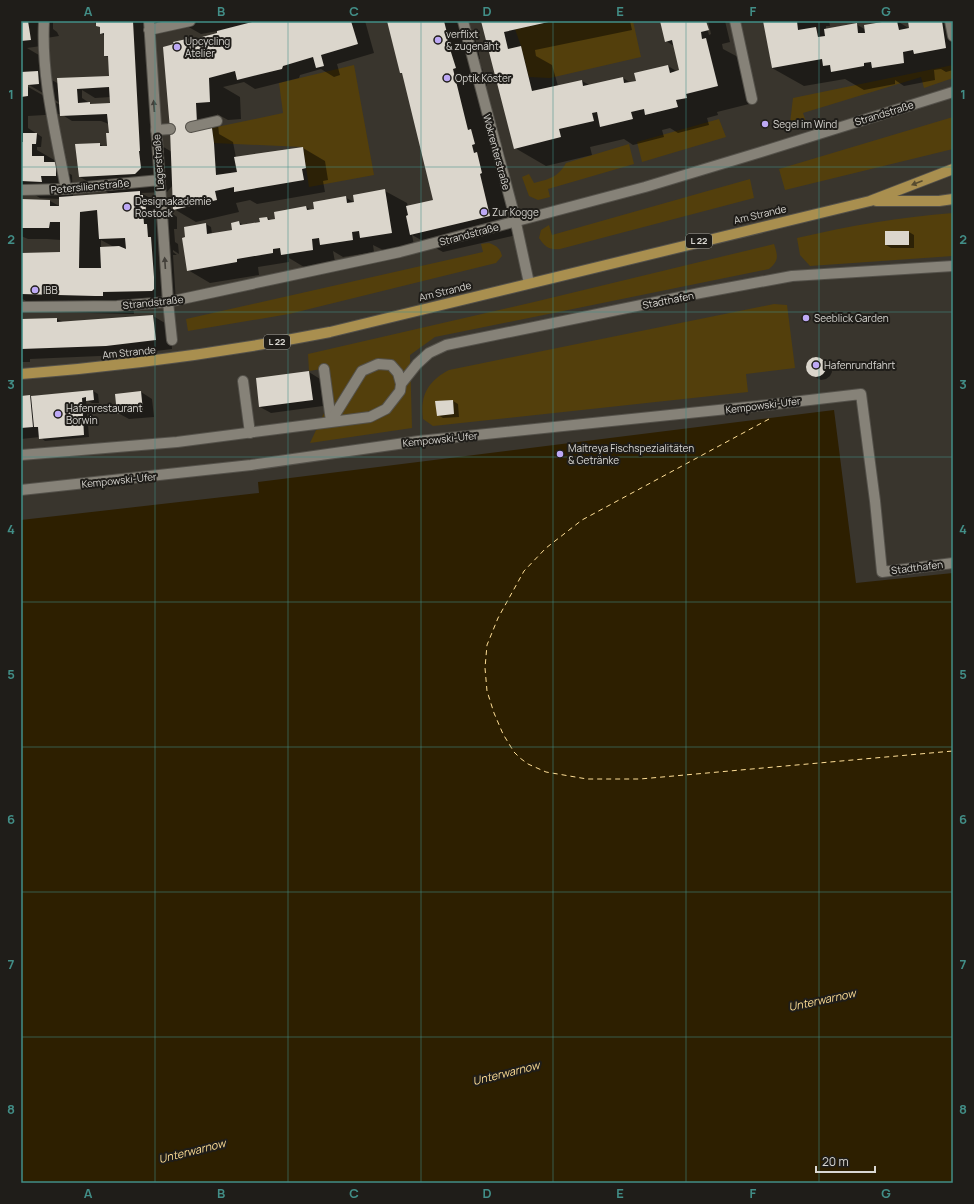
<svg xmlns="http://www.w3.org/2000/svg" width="974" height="1204" font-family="Manrope,sans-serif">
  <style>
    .green { fill: #533f0c }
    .water { fill: #2d1f00 }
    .shadow { fill: #0007; fill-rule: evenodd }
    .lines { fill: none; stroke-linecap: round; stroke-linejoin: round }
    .ferry { stroke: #fede96; stroke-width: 1; stroke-dasharray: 5 4; stroke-linecap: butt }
    .building { fill: #dbd6cc; fill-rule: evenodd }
    .lane-casing { stroke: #54514a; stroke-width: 12 }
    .street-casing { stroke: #54514a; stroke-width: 12 }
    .primary-casing { stroke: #54514a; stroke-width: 12 }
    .lane { stroke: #868278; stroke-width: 10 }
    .street { stroke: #868278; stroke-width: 10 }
    .primary { stroke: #a98f4f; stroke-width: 10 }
    .oneway { fill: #43403a }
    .oneway2 { fill: #564b2f }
    .grid { fill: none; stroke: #428e87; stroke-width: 1; stroke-opacity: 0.55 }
    .poi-dot { fill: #bda9f5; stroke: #1f1d19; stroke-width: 1.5 }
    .labels { text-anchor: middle; stroke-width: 4; stroke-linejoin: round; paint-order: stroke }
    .shield { fill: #1f1d19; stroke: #a19f9a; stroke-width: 1 }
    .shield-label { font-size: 9px; font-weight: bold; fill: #d9d7d2 }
    .poi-label { font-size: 10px; fill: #d9d7d2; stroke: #1f1d19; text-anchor: start }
    .street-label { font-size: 10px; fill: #d9d7d2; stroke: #1f1d19 }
    .water-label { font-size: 11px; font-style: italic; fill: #fede96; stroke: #1f1d19 }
    .neatline { fill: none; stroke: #428e87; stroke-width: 1.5 }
    .grid-label { font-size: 13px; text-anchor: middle; font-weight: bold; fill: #428e87 }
  </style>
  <rect width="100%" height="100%" fill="#39352d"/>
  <path class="green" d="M557,21H633L641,57L550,78L529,77L521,46L515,29Z
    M354,65L374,175L309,187L303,147L214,143L212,128L283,113L279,83Z
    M953,65V78L924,88L921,77L803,113L807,125L789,131L793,98Z
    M953,117V149L785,190L779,169Z
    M719,119L726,137L642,162L637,142Z
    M629,144L634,164L548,189L550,197L538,200L529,196L522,177L529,174L534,183C550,179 558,177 566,163Z
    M750,179L754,198L560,249C549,250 545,247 539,238L541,230L549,225L552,235Z
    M953,213V256L810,266L800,255L797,238C849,226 900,217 953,213Z
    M489,243C497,246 500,248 502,256L496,263L289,314L188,331L186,319L483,252L481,244Z
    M774,244C778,256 779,261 769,269L435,337L410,355L412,428L310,443L331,398L328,368L309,371L308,354L534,302Z
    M774,304L787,305L795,368L746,374L748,392L433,426L423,419C420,395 428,381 449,370Z"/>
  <path class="water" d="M834,410L856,583L953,573V1183H21V520L259,493L258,482Z"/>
  <path class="shadow" d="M21,21H53V29L57,32L59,36L40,39L41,46L27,48L49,61L50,79L59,84L110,77L109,57L105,56V36L101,33V28L93,21H163V24L154,25L155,142L172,152L191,39L193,40L219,34L218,31L201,34L178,21H365L374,53L337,64L340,75L334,77L321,69L300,75L299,78L255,89L244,82L223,87L240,97L241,119L228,120L217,114L219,134L233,142L236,158L303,148L325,161L328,180L323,181L325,192L257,204L250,200L236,203L239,212L196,222L174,209L173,185L167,192L141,193L171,210V213L177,217V229H174L175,242L178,244L179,254L173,250V252L177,255H173L176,302L133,304L134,314L44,312L21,298V254L61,253V240L47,239H28L21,236V200L50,201L61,207L60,199L40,198L30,192L21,193ZM24,82L60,103V105L23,84ZM82,90L95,98L111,97V104L92,105L88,103V102L82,98ZM61,114L72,121H101L109,124L112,134L108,147H105L99,144L80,177L110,194L73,197L72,175L61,169L56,161L37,150V147H41L42,137L28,128V116ZM101,240L114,247L101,248Z
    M388,21H467L471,35L475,38L478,49L480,59L477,60L478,66L482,68L487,86L484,87L499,146L503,148L506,162L503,163L505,170L508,171L513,191L511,192L521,234L443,252L412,235L414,245L383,250L373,245L374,252L343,257L333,251L335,262L304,267L289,258V262L258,267L259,275L210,283L188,270L206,224L211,227L212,234L232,231L239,222L243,225L261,222L267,218L272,220L306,207L311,210L345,197L355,203L385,191L407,203L408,207L435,202L403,74L401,73Z
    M483,21H630L632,30L535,50L536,56L552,65L558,86L582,81L591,86L623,78L631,83L637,81L668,66L678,72L680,71L674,46L666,41L661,21H705L709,35L711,34L708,21H725L730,42L722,44L723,49L738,57L749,104L717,112L718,115L707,118L709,125L678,133L670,128L662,130L664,137L633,145L624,139L590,147L592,155L546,166L515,148Z
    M764,21H829L830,26H826V29L856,24L866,30L894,21H897L910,29L909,21H953V70L946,72L941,69L934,70L935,80L904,86L895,80V84L864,90L845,79L804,86L772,68Z
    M909,232L914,235V248H891L886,245Z
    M153,316L170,326L172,349L123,355L30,359V362H21V320L57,319L63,322Z
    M815,357L819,358L829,363L831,367L832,372L830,376L826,379L821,380L817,378L808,371L806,367L810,359Z
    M309,372L320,379L323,406L271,413L260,407Z
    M93,391L98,394L99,403H92L86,400L89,437L45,441L40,437L21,439V397L30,396L32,398V396Z
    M141,392L152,399L154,417L129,419L118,413Z
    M453,401L458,404L459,417L443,418L438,415Z"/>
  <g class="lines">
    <path class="ferry" d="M769,419L582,520L546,548L524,571L498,618L487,645L485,668L487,691L494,713L503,734L514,752L520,758L528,764L546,772L587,779H640L953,751"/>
  </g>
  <path class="building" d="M21,21H28L31,40L21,41Z
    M96,21H133L140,151H139L141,168L135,174L79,177L75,144L100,143V146H107L106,133H109L107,114L60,116L57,78L109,76L108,56H104V33L100,34V27L96,26ZM109,87L110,103L90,104V102L78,103L77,89Z
    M256,21H351L358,44L321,55L324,66L316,68L313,57L283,66L282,69L237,80L235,71L209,78L210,102L196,103L197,123L191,130L212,128L214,143L216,175L237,172L234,157L303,147L306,168L302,169L304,180L234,192V187L215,191L217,200L173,210L170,129L163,47L174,44L173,42L191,38V40L217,33V31Z
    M387,21H444L449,41L446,42L447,49H450L456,68L453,69L468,130L471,129L475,144L472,145L474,153L477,152L482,173L480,174L490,216L410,235L406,216L408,215L406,206L433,200L402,73H400Z
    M481,21H553L504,32L508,49L521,46L532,91L582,80L583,86L623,77L624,83L636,81L634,73L668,65L670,73L679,70L672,40L665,42L660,21H706L709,30L701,32L702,39L706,38L718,86L686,94L687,98L676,100L678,107L645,115L644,109L631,112L633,119L600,127L597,112L592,113L594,121L559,129L561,137L514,149Z
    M763,21H797L798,30L816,27L818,37L825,36L824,29L857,23L858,33H865L864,25L888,21H897L899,30L909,28L908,21H942L946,48L914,54L913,50L903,52L904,63L872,68L871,62L864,63V66L831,72L830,65L823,66L822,59L772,68Z
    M38,71L39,84L28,85V96L21,97V72Z
    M23,133H37L36,144H32V156H44V162H56V176H41L42,182L21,181V142H23Z
    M385,189L392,233L360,238L359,231L352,232L353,240L320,245L319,238L312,239L313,250L281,255L280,248L273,249V253L237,259V262L187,271L182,238L185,237L184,227L206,223L207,234L232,230L231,223L239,221L240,225L260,222L259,218L267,217L268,220L275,219L274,212L306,206L307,210L314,209L313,202L346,196L347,203L354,202L353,195Z
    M140,191V195H143V198L145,197L146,211H143L144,224H147L148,237H151L154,277V289L152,291L103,292V296H95L21,294V253L60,252V222H50L49,228H21V199L50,200V206H59V197ZM97,210L99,239L125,238L126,249L119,246L100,247L101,268H79L80,212Z
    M885,231H909V245H885Z
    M153,315L156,340L106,346L21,349V319L57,318V322Z
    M806 367a10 10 0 1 1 20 0a10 10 0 1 1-20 0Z
    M309,371L313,400L259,407L256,378Z
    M93,390L94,400L86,401V397L82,398L84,435L39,439L38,427H34L31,396Z
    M141,391L143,411L117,414L115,394Z
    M30,395L33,427L21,428V396Z
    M453,400L454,414L437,416L435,401Z"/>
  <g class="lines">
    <defs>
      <path id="lane" d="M44,21C41,77 56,134 66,189
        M191,127L217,121
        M156,130L170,129
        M168,302L172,340
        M324,369L331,421
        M243,381L250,433"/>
      <path id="street" d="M149,21L168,302
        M463,21L514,214L529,283
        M735,21L752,99
        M950,21L953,36
        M149,30L190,21
        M21,190L66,189L160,180
        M21,307L117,306L168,302L400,252L645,187L761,152L953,92
        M401,384L417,364L429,353L446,345L700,293L792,276L953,266
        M21,455L177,442L370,417L386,409L400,391L401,384L398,373L391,365L378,364L362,371L331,421
        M21,490L251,465L419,441L767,405L861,394L875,501L882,572L953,563"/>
      <path id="primary" d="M876,201H939L953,199
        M21,374C125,366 227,352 330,332L870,201L953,169"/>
    </defs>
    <use href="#lane" class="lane-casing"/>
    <use href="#street" class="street-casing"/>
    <use href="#primary" class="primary-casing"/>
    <use href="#lane" class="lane"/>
    <use href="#street" class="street"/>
    <use href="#primary" class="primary"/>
  </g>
  <defs><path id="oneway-solid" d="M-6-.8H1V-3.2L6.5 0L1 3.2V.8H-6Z"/></defs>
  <g class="oneway">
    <use href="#oneway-solid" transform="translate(154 106) rotate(-94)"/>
    <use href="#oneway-solid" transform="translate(165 263) rotate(-94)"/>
  </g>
  <use class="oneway2" href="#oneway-solid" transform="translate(917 183) rotate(159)"/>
  <path class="grid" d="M155,21V1183M288,21V1183M421,21V1183M553,21V1183M686,21V1183M819,21V1183M21,167H953M21,312H953M21,457H953M21,602H953M21,747H953M21,892H953M21,1037H953"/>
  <g class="poi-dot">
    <circle cx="438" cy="40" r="4"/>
    <circle cx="177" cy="47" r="4"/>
    <circle cx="447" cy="78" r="4"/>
    <circle cx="765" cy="124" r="4"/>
    <circle cx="127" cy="207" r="4"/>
    <circle cx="484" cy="212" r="4"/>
    <circle cx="35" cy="290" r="4"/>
    <circle cx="806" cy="318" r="4"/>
    <circle cx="816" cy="365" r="4"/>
    <circle cx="58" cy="414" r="4"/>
    <circle cx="560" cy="454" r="4"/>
  </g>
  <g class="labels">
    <g class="shield">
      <rect x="686" y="234" width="26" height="14" rx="3"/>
      <rect x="264" y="335" width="26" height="14" rx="3"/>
    </g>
    <g class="shield-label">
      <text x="699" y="244">L 22</text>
      <text x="277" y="345">L 22</text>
    </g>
    <g class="poi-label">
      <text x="446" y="38">verflixt<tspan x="446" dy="12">&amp; zugenäht</tspan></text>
      <text x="185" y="45">Upcycling<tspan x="185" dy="12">Atelier</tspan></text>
      <text x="455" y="82">Optik Köster</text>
      <text x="773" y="128">Segel im Wind</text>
      <text x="135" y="205">Designakademie<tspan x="135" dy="12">Rostock</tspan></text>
      <text x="492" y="216">Zur Kogge</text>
      <text x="43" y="294">IBB</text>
      <text x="814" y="322">Seeblick Garden</text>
      <text x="824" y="369">Hafenrundfahrt</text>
      <text x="66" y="412">Hafenrestaurant<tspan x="66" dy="12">Borwin</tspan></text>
      <text x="568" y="452">Maitreya Fischspezialitäten<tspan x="568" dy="12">&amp; Getränke</tspan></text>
    </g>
    <g class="street-label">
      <text transform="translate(884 113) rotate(-17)" y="4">Strandstraße</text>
      <text transform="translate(497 152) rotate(75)" y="4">Wokrenterstraße</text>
      <text transform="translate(158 162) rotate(-94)" y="4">Lagerstraße</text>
      <text transform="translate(90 186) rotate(-5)" y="4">Petersilienstraße</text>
      <text transform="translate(760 214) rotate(-13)" y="4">Am Strande</text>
      <text transform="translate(469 234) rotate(-15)" y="4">Strandstraße</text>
      <text transform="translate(445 291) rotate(-14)" y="4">Am Strande</text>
      <text transform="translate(668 300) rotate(-11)" y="4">Stadthafen</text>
      <text transform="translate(153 302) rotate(-6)" y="4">Strandstraße</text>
      <text transform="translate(129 352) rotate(-6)" y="4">Am Strande</text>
      <text transform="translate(763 405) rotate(-7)" y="4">Kempowski-Ufer</text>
      <text transform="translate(440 439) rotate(-6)" y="4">Kempowski-Ufer</text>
      <text transform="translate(119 480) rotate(-6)" y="4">Kempowski-Ufer</text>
      <text transform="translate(917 567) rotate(-7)" y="4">Stadthafen</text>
    </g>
    <g class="water-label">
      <text transform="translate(822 1000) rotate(-12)" y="4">Unterwarnow</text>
      <text transform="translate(506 1073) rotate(-14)" y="4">Unterwarnow</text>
      <text transform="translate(192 1151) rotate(-14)" y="4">Unterwarnow</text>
    </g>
  </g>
  <rect width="974" height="1204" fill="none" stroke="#1f1d19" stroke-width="44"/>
  <path d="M816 1166v6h59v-6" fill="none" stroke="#d9d7d2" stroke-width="2"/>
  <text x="822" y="1166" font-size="12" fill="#d9d7d2" stroke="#1f1d19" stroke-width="3" paint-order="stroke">20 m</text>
  <rect x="22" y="22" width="930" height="1160" class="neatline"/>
  <g class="grid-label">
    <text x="88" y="16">A</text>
    <text x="221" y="16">B</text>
    <text x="354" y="16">C</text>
    <text x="487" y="16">D</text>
    <text x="620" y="16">E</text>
    <text x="753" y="16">F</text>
    <text x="886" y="16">G</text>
    <text x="11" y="99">1</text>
    <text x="963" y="99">1</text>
    <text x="11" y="244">2</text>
    <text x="963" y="244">2</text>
    <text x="11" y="389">3</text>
    <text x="963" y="389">3</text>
    <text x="11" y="534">4</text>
    <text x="963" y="534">4</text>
    <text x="11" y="679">5</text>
    <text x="963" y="679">5</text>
    <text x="11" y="824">6</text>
    <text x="963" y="824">6</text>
    <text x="11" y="969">7</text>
    <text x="963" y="969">7</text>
    <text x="11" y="1114">8</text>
    <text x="963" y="1114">8</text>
    <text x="88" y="1198">A</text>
    <text x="221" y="1198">B</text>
    <text x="354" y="1198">C</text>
    <text x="487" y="1198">D</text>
    <text x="620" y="1198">E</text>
    <text x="753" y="1198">F</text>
    <text x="886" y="1198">G</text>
  </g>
</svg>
